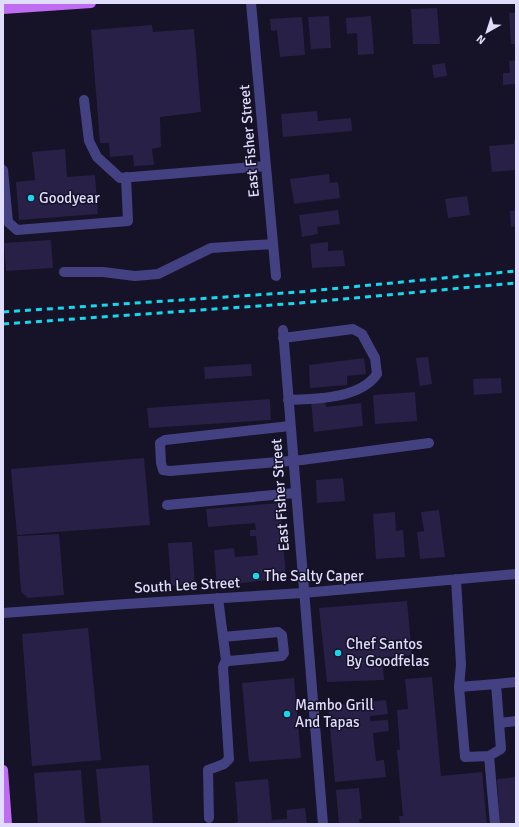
<svg xmlns="http://www.w3.org/2000/svg" width="519" height="827" font-family="Signika,sans-serif">
  <style>
    .building { fill: #282047 }
    .lines { fill: none; stroke-linecap: round; stroke-linejoin: round }
    .minor { stroke: #444182; stroke-width: 10 }
    .major { stroke: #c06cf2; stroke-width: 10 }
    .rail { stroke: #18d6eb; stroke-width: 3; stroke-dasharray: 6 5; stroke-linecap: butt }
    .poi-dot { fill: #18d6eb; stroke: #161227; stroke-width: 1.5 }
    .labels { text-anchor: middle; stroke-width: 3; stroke-linejoin: round; paint-order: stroke }
    .street-label { font-size: 15px; fill: #dfdcfc; stroke: #161227 }
    .poi-label { font-size: 15px; fill: #dfdcfc; stroke: #161227; text-anchor: start }
  </style>
  <rect width="100%" height="100%" fill="#161227"/>
  <path class="building" d="M437,8L440,44H413L411,9Z
    M509,13H516V44H511Z
    M329,16L331,48L311,49L308,17Z
    M371,16L374,54L358,55L357,33L347,34L346,18Z
    M302,17L305,55L280,57L277,30L271,31L270,19Z
    M152,25L153,32L194,29L201,112L160,117L161,147L152,149L154,165L134,166L133,155L110,157L109,143H100L91,30Z
    M516,60V84L503,85V73H510L509,61Z
    M445,63L447,76L434,78L432,65Z
    M317,111L318,121L351,118L352,131L283,137L281,114Z
    M514,140H516V170L492,172L489,146L514,144Z
    M65,149L67,177L95,175L98,214L19,220L16,182L35,180L32,152Z
    M329,174L330,183L338,182L340,198L294,204L290,179Z
    M467,196L470,215L448,218L445,199Z
    M338,210L340,224L317,227L318,234L302,237L299,215Z
    M516,210V226L511,227L510,211Z
    M51,240L53,268L6,271L4,243Z
    M328,242V251L343,250L345,266L312,268L310,244Z
    M428,357L432,384L420,386L416,358Z
    M364,358L366,374L347,376V385L310,388L309,365Z
    M251,364L252,376L205,379L204,367Z
    M501,378L502,393L474,395L473,379Z
    M415,392L417,421L375,424L373,395Z
    M270,399L271,420L149,428L147,408Z
    M325,400L326,407L361,403L363,426L314,432L311,401Z
    M144,458L150,525L17,535L11,469Z
    M343,478L345,501L317,503L316,480Z
    M280,503L286,578L217,586L214,550L234,548L235,557L258,555L256,536H250V530H256L255,523L208,527L206,509Z
    M439,510L445,557L420,559L417,532L424,531L421,512Z
    M395,512L396,531L403,530L405,557L376,559L373,514Z
    M59,534L64,595L28,598L21,592L17,536Z
    M192,542L195,584L171,586L168,543Z
    M407,601L412,655L382,658L384,680L327,682L319,608Z
    M88,628L101,760L32,766L22,634Z
    M432,677L441,776L482,772L487,824H400L399,816H403L397,750H400L397,710L408,709L405,679Z
    M294,678L301,758L249,762L242,683Z
    M386,700L388,714L370,716V721L388,720L389,731L373,733L376,761L384,760L386,777L335,782L328,706Z
    M149,765L153,824H101L96,769Z
    M81,770L85,823L38,824L34,773Z
    M516,777V824H500L497,779Z
    M268,779L272,820L287,819V810L305,808L307,824H229L238,822L235,782Z
    M359,788L362,819H359L360,824H339L336,790Z"/>
  <g class="lines">
    <path class="minor" d="M251,3L276,276
      M84,100L89,141L97,157L120,178L266,166
      M3,170L8,222L17,230L128,221L126,177
      M64,272H103L135,276L158,274L211,248L273,244
      M283,330L323,824
      M283,338L353,329L362,334L375,358L377,374C360,399 316,399 288,400
      M290,426L165,440L160,443L161,463L163,470L170,471L302,460L429,443
      M167,505L295,493
      M456,579L461,665L459,687L496,684L501,749L489,756L465,757L459,687
      M218,598L223,637L278,632L282,635L284,653L282,656L229,661L226,660L223,637
      M3,613L126,604L303,593L516,574
      M496,684L516,682
      M499,723L516,721
      M489,756L495,824
      M209,818L208,770L224,764L229,759L223,667L226,660"/>
    <path class="major" d="M3,9L91,3
      M3,770L7,824"/>
    <path class="rail" d="M3,312L299,292L516,271
      M3,324L300,303L516,283"/>
  </g>
  <g class="poi-dot">
    <circle cx="31" cy="198" r="4"/>
    <circle cx="256" cy="576" r="4"/>
    <circle cx="338" cy="653" r="4"/>
    <circle cx="287" cy="714" r="4"/>
  </g>
  <g class="labels">
    <g class="street-label">
      <text transform="translate(249 141) rotate(-95)" y="5">East Fisher Street</text>
      <text transform="translate(280 495) rotate(-94)" y="5">East Fisher Street</text>
      <text transform="translate(187 585) rotate(-3)" y="5">South Lee Street</text>
    </g>
    <g class="poi-label">
      <text x="39" y="203">Goodyear</text>
      <text x="264" y="581">The Salty Caper</text>
      <text x="346" y="649">Chef Santos<tspan x="346" dy="17">By Goodfelas</tspan></text>
      <text x="295" y="710">Mambo Grill<tspan x="295" dy="17">And Tapas</tspan></text>
    </g>
  </g>
  <rect width="519" height="827" fill="none" stroke="#dfdcfc" stroke-width="8"/>
  <g transform="translate(487 32) rotate(219)" stroke="#161227" stroke-width="3" paint-order="stroke">
  <path d="M0-3L7 15L0 10L-7 15Z" fill="#dfdcfc"/>
  <text y="-6" font-size="11" font-weight="bold" text-anchor="middle" fill="#dfdcfc">N</text>
  </g>
</svg>
